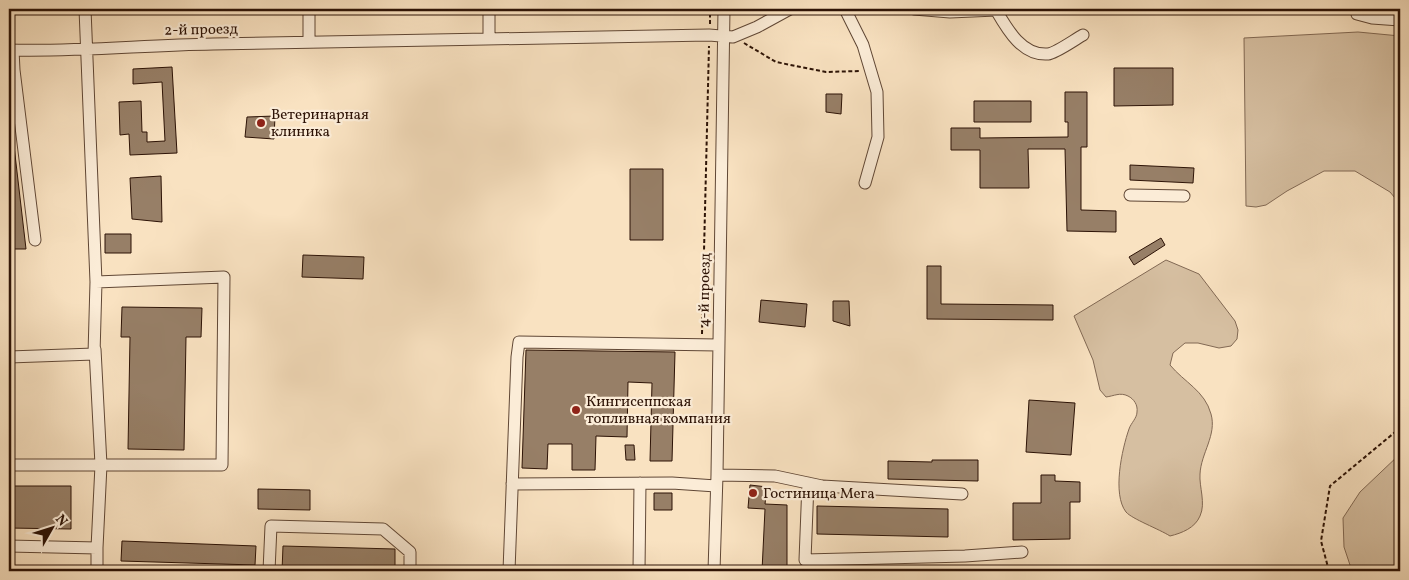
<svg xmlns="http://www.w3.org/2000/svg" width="1409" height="580" font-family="Vollkorn,serif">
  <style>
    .green { fill: #d6bfa1; stroke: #826954 }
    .building { fill: #977f67; stroke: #2d1306 }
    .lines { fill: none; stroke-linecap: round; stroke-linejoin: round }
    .minor-casing { stroke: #604735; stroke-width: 13 }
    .path { stroke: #2d1306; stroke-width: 2; stroke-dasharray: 4 2.5; stroke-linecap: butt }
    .minor { stroke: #fbecd7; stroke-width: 11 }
    .poi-dot { fill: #8f2418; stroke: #fbecd7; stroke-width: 2 }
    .labels { text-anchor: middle; stroke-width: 4.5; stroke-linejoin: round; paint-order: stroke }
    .street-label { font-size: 15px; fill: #2d1306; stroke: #fbecd7 }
    .poi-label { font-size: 15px; fill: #2d1306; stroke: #fbecd7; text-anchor: start }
  </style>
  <rect width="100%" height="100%" fill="#f9e2c1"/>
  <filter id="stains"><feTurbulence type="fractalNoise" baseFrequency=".004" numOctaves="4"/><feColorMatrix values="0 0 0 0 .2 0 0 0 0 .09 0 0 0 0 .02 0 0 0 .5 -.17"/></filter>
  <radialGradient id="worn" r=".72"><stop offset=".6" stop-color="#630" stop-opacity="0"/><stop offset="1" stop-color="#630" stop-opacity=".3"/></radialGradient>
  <path class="green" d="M1358,32L1400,36V204L1390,192L1355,171H1324L1287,191L1266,205L1256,207L1246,206L1244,38Z
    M1166,260L1199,274L1235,321L1238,330L1237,339L1231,346L1219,348L1198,343H1185L1173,353L1170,365C1184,382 1205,391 1211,414C1217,435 1201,453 1200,474C1199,487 1206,503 1200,516C1195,528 1182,533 1170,536C1159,529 1132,519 1126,512C1112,494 1122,449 1129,429C1131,423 1137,418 1137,412C1138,405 1134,399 1128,396C1120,392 1114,396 1106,397L1100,390L1093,360L1074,316Z
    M1400,454V571H1352L1344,547L1343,518L1360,492Z"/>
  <path class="building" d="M172,67L177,153L130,155L129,134L120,135L119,102L141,101L142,132H147V142L165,141L162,82L133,84V69Z
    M1114,68H1173V105L1114,106Z
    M1065,92H1087V147H1081V210L1116,211V232L1067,231L1065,149H1028L1029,188H980V150H951V128H980V138L1068,137V122H1065Z
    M826,94H842L841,114L826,112Z
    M974,101H1031V122H974Z
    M275,116L274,139L245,137L247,117Z
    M9,146H14L26,249H9Z
    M1130,165L1194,168L1193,183L1130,180Z
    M630,169H663V240H630Z
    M161,176L162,222L132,219L130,178Z
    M105,234H131V253H105Z
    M1161,238L1165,245L1134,265L1129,257Z
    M303,255L364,257L363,279L302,277Z
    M927,266H941V304L1053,305V320L927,319Z
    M761,300L807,304L805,327L759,322Z
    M833,301H849L850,326L833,321Z
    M122,307L202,308L201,337H186L184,450L128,449L130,337H121Z
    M526,350L675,352L672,461H650L652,383L628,382L627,437L596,436L595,470H572V444H548L547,469L522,468Z
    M1029,400L1075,403L1071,455L1026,452Z
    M625,445H634L635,460H626Z
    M932,460H978V481L888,479V461L932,462Z
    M1041,475H1055V481L1080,482V502H1070V539L1013,540V503H1041Z
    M750,485L767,487L765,504L787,505V571H762L765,509L748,508Z
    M9,486H71V529L9,528Z
    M258,489L310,490V510L258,509Z
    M654,493H672V510H654Z
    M817,506L948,509V537L817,534Z
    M122,541L256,546L255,565L121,561Z
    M283,546L395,549V571H282Z"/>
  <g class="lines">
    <defs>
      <path id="minor" d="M489,9V39
        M845,9L863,45L877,92L878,137L865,183
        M914,9L950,12L996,10C1007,29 1022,56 1048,54C1056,53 1074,40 1083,35
        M1357,9V14L1372,18L1400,20
        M309,42V9
        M9,50C77,52 145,45 213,44C378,41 544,38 709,35L733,37L757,27L790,9
        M13,50L14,70L35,240
        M1130,195L1184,196
        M9,357L94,354L96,282L85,9
        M9,465H222L224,277L96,282
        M717,475L775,476L822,486L962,494
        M808,483L805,560L965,556L1022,552
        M512,484L672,483L716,486
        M9,546L97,548L101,465L95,349
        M97,548V571
        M269,571L271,526L383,529L410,552V571
        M509,571L517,357L519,342L718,345
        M639,571L640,483
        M714,571L717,475L724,9"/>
    </defs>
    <use href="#minor" class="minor-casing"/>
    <path class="path" d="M710,24V9
      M744,43L776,62L826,72L861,71
      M702,334L709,46
      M1329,571L1321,541L1330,486L1400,428"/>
    <use href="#minor" class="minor"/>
  </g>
  <g class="poi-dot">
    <circle cx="261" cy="123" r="5"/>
    <circle cx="576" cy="410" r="5"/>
    <circle cx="753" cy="493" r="5"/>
  </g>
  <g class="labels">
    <g class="street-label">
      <text transform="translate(201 29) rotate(-1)" y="5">2-й проезд</text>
      <text transform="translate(704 290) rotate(-89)" y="5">4-й проезд</text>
    </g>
    <g class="poi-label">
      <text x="271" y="119">Ветеринарная<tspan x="271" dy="17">клиника</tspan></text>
      <text x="586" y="406">Кингисеппская<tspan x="586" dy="17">топливная компания</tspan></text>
      <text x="763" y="498">Гостиница Мега</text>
    </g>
  </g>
  <rect width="1409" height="580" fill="none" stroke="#f9e2c1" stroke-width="30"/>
  <rect x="10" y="10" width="1389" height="560" fill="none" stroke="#2d1306" stroke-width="2.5"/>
  <rect x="15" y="15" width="1379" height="550" fill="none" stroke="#2d1306"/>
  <g transform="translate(52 528) rotate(51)" stroke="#fbecd7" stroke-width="4" paint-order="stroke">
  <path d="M0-4L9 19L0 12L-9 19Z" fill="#2d1306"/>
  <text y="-8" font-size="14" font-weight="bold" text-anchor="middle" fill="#2d1306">N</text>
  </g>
  <rect width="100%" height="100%" filter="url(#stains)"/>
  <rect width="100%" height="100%" fill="url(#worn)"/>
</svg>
